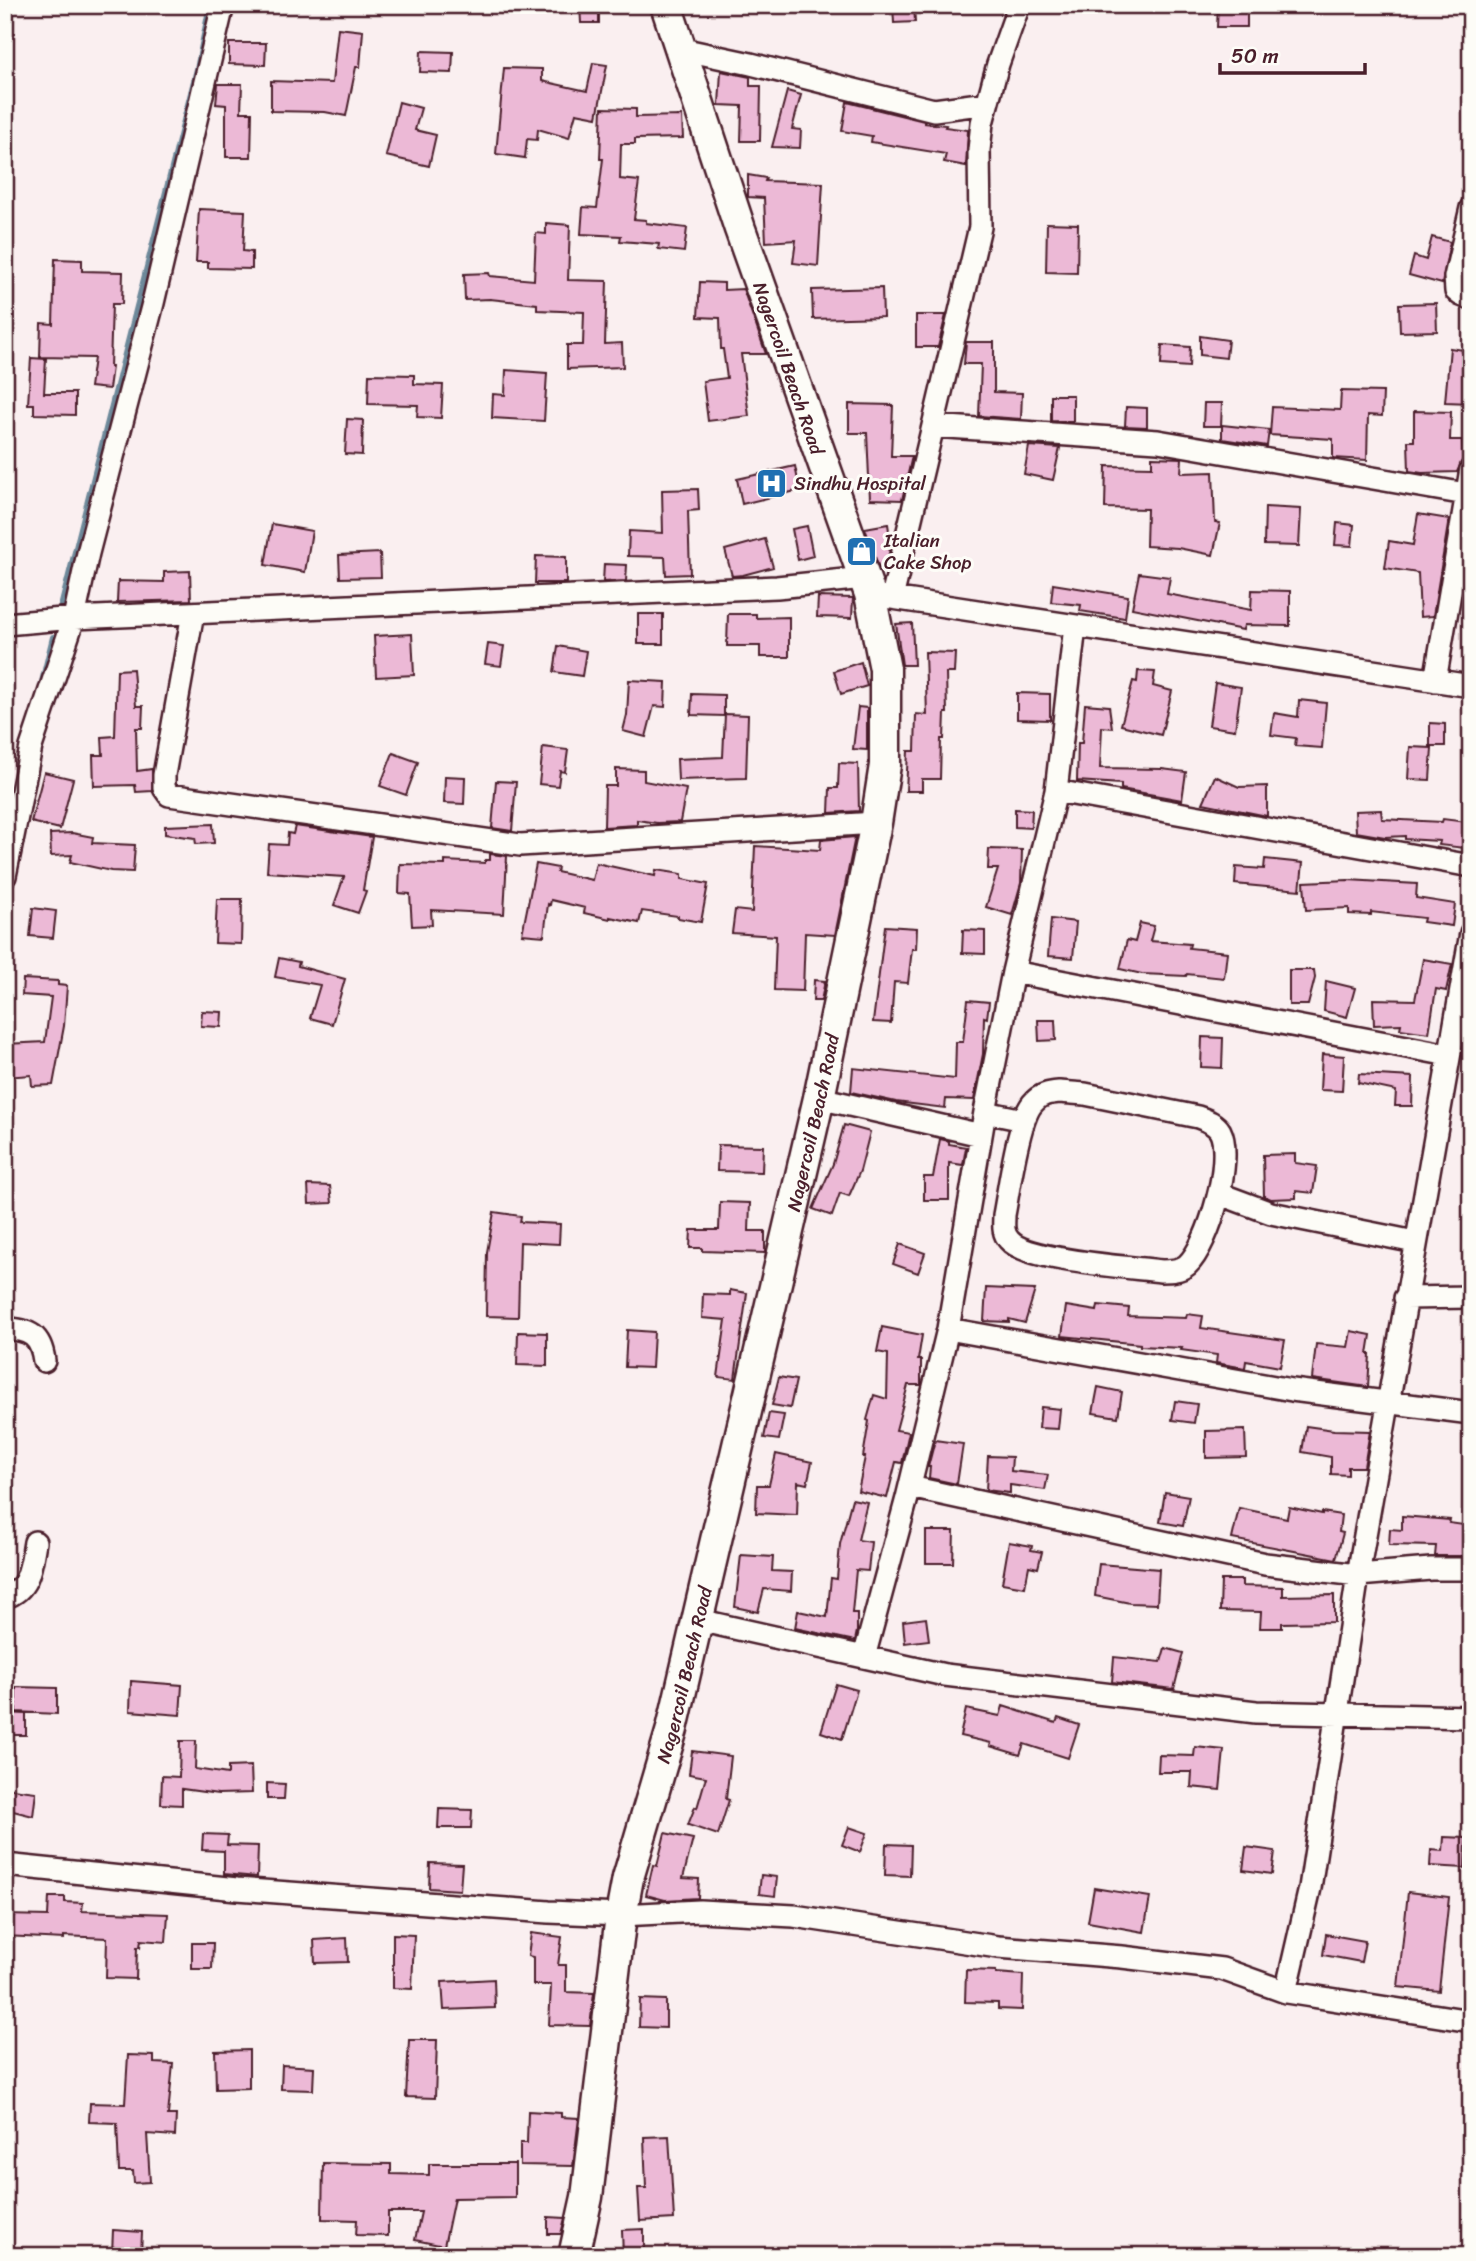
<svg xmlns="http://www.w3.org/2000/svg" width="1476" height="2261" font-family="Sriracha,sans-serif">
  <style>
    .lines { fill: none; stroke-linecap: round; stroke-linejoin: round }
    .stream { stroke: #6d899a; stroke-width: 6 }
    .building { fill: #ecb9d6; stroke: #4a1f2b; stroke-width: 2 }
    .street-casing { stroke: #4a1f2b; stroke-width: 26 }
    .secondary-casing { stroke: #4a1f2b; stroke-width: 35 }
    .street { stroke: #fdfcf7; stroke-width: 21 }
    .secondary { stroke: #fdfcf7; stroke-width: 30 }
    .labels { text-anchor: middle; stroke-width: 6; stroke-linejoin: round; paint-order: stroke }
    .street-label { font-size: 19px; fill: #4a1f2b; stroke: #fdfcf7 }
    .poi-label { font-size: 19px; fill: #4a1f2b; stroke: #fdfcf7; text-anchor: start }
  </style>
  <rect width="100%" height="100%" fill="#faeff0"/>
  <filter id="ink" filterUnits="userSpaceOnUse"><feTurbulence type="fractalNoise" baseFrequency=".0143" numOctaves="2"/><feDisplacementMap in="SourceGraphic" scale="14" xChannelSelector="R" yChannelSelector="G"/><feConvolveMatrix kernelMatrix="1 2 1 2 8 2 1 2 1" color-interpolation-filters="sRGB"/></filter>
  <g filter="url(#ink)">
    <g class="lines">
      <path class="stream" d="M61,607L197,69L210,5
        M41,686L53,637"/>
    </g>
    <path class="building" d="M580,5H599V23H581Z
      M893,5H914L915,22L894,23Z
      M1218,5H1247V27H1217Z
      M338,28L363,31L360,67H356L346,116L325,112L271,111V81L332,83Z
      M229,43H266L265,65L229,64Z
      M421,51L453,52L452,73L420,72Z
      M593,63L607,65L597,117L576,113L569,138L538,129L537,140L527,139L525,158L496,154L504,68L542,69V81L587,91Z
      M721,71L750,77V86H761L760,141H741L742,106L719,105Z
      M218,84H242L241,112H252L251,157H226V105L216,104Z
      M787,91L801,95L792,129L801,130L800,148L772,147Z
      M399,102L421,108L415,130L436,135L429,166L386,156Z
      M847,102L924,121V123L946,125L945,127L968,130L966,166L944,162L946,154L871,142L872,136L842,131Z
      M602,108L636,109V117L682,116L683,138L635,139V144H621L620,179L639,181L634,219L646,220V223L687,228L684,252L658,249L659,244L620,241L621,236L581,234L583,207L597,208L603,159H600Z
      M748,175L766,178L765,181L823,183L818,266L793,263L796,240L766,242L764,198L748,197Z
      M199,209L245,211L243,251L252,252V269L208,268V262H196Z
      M546,223L570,225L568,280L607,281L605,344L622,343L623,367L567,369V345H583L584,312L537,310V304L490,299L465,300L464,274L489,273L490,276L534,280L536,233L546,234Z
      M1047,223L1078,224L1077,273L1046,272Z
      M1432,237L1450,242L1442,284L1409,275L1414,256L1426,260Z
      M55,259L82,260V271L123,272L122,304H112L110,367H112L109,389L90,387L94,358L40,357L41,323L53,324Z
      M700,282L724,283V290L743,289L766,354H741L749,416L708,421L703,381L727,378L723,349H721L720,318L698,317Z
      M882,288L883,317L813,319L812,290Z
      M1436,303L1437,331L1400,332L1399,304Z
      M916,315H946L938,347H916Z
      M1200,336L1228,340L1226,358L1200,355Z
      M966,342H994V392L1022,393L1021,419L979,416L981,364H964Z
      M1162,345L1190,347L1189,367L1161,365Z
      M1450,348L1471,351V403L1445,402Z
      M31,358L46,359L44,393H75V415L34,414V404H28Z
      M506,370L547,373L544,421L492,418L493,394L505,395Z
      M369,374L414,375V384L443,385L441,418L417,417L418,405L368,404Z
      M1341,391L1383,392L1382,416L1368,415L1367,460L1333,458V439L1270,435L1272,407L1340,410Z
      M1051,395H1073V422L1051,421Z
      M1204,403H1222L1221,426H1203Z
      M849,404L893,405L891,456H912L902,500L870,499L867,433H849Z
      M1126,407L1147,408V427L1125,426Z
      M1414,411L1451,412L1450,440H1462L1463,459L1457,472L1422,473L1409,471L1408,441H1414Z
      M347,419L363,420L362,455L345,454Z
      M1222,425L1269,430L1267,446L1222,439Z
      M1029,446L1060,448L1053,480L1024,474Z
      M1152,457L1182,458L1181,473L1213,472L1215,522L1220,523L1213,555L1178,548L1146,546L1147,509L1105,508L1106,466L1152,467Z
      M795,466L800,490L742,504L737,479Z
      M698,489L699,510L688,511L690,574L666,575L665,557L628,556L629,531L663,533L662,490Z
      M1265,507L1301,509L1299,546L1264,545Z
      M1418,514L1449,519L1433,616L1420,617L1418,573L1385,568L1389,541L1413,545Z
      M1337,523L1354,525L1352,546L1335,545Z
      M272,524L312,531L305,572L265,565Z
      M888,524L891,544L886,567L879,568L865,528Z
      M807,526L813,556L798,560L792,529Z
      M765,539L773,567L743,575L732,576L725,550Z
      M380,553L381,577L340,578L339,555Z
      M536,556L566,557V583H535Z
      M604,564L627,565L626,581L603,582Z
      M190,571L191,600L117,602L118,581L164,582V572Z
      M1139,573L1170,577L1167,594L1251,610L1252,590L1290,591V626L1244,625L1243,630L1132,608Z
      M1053,584L1128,596L1125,618L1080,611L1081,605L1051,602Z
      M818,597L853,598L852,618L817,617Z
      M638,614H663V644H638Z
      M728,614H756V618L789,617V657H760V646H727Z
      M912,623L914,665H902L896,624Z
      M412,634L414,675L376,677L374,636Z
      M488,644L504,646L501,666L485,664Z
      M558,646L586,651L582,676L554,672Z
      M925,652L955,653L954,673H946L947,713H945L944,739H941L940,779H922V791H906L908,751H915L916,714L927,715Z
      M861,662L867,686L841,694L834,671Z
      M133,669L136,706H143L142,728H136L137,771L152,769V791L136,792L135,785L94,786L93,755H103L102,737L115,736L117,670Z
      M1138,671L1155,672L1153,686L1172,691L1161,735L1121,725L1133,681L1137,682Z
      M629,680L666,682L665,707L654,706L646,737L623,731L627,715Z
      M1215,683L1241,687L1235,730L1209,726Z
      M1017,693L1050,694V720L1017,719Z
      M692,694L724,695V716L691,715Z
      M1299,700L1326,703L1322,748L1295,746L1296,738L1271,735L1274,713L1298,717Z
      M1085,704L1109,706L1112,728L1102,727L1100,768L1162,769L1186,772L1182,800L1121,789V784L1077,781L1078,743H1082Z
      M858,707L867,708V750L853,749Z
      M725,714L748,715L746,778L678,780L677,759L723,757Z
      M1430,723L1445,724V746H1430Z
      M543,747L568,750L565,772L560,771L558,786L539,784Z
      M1410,747L1432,748L1430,780L1408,779Z
      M393,753L418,762L406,795L380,786Z
      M839,763L858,764L859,811L829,813L830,788H838Z
      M616,769L644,770V781L686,789L680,822L657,823L637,820V825L604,827L605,786H616Z
      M44,772L73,779L60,829L31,822Z
      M445,776L465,777L464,804L444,803Z
      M1215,776L1239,787L1267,786V816L1203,803Z
      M496,781L516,782L512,831L492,828Z
      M1015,809L1032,810L1031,828L1015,827Z
      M1381,810L1382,819L1442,822L1443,819L1467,822L1464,848L1439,845L1440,841L1405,839V836L1385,837L1356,832L1355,811Z
      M213,824L214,843L196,844L195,838L165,834V826Z
      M295,826L372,837L363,890L366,891L358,913L334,905L344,877L267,872L269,844L287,845L288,833L293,834Z
      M72,833L93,837L92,843L135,845L133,872L111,871L70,862L72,855L51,856L50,834Z
      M855,837L835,935L805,933L803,991L774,990L776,936L732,933L735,910L752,912L755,846L820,850L821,840Z
      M989,849L1022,850L1021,883L1012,915L986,907L998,869H988Z
      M490,854L507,856L504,914L431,910L432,925L412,926L410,894L399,893L400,864L445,865V861L485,863V860H490Z
      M1265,859L1303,863L1300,890L1235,884L1236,867L1264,869Z
      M596,863L655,876L656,870L682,874V879L708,884L701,922L678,918V916L642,911L639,923L610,917V919L584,913L585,908L551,900L550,905L548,904L544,936L522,934L536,864L558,868L557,872L592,880Z
      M1348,880L1417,884L1416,898L1455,904L1452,926L1423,922L1424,918L1371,912V915L1349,914V908L1306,910L1304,882Z
      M217,899H242L241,944L215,943Z
      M33,908L56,911L53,938L30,936Z
      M1051,919L1076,922L1073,958L1048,956Z
      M1140,923L1154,926L1150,941L1190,944L1189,948L1227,952L1224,978L1187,974L1186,976L1142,974L1120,969L1127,940L1135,942Z
      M885,926L917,928L916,949H912L908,983L894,982L891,1023L873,1022Z
      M963,930L985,931V954L962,953Z
      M279,958L299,962L298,966L345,979L332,1024L310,1018L320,985L275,977Z
      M1423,959L1452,964L1446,991L1436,989L1429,1033L1400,1029L1401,1024L1374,1025L1373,999L1415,1000Z
      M1289,970H1314L1315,978L1308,1005H1289Z
      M23,979L58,981V985L67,986L64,1026L53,1085L32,1086L31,1075L5,1077V1044L45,1042L51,997L22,995Z
      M814,980L825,981L821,1001H813Z
      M1326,981L1355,988L1347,1017L1324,1011Z
      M968,1000L989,1002L987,1018L984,1017L983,1054L974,1100L946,1099L945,1108L896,1102L851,1092L853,1068L955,1079L956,1042H963Z
      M202,1011L222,1012L221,1027L201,1026Z
      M1038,1020H1055L1056,1040L1039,1041Z
      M1202,1037L1223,1038L1222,1068L1201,1067Z
      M1322,1054L1344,1056L1342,1091L1320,1090Z
      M1359,1074L1413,1077L1412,1106H1395L1396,1091L1358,1083Z
      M844,1125L870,1132L860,1171L849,1196L840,1193L832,1216L813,1209L833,1164Z
      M940,1139L949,1141V1144L966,1147L963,1165L949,1163V1200H924V1177H933Z
      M718,1145L763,1146L762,1172L717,1171Z
      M1295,1154V1163L1317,1166L1313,1193L1296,1191V1198L1271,1199L1264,1196L1263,1155Z
      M308,1185L330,1186L332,1203L309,1204Z
      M720,1202L750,1203L749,1231H765V1253L702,1251V1248H690L691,1230H719Z
      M494,1212L521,1216L520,1222L560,1224L559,1244L520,1242L518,1317L486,1316L487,1252Z
      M900,1244L925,1253L918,1273L893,1264Z
      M986,1288L1035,1290L1025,1323L1009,1319V1322L984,1321Z
      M730,1290L747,1293L735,1379L718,1377L726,1320L702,1318L703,1294L730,1295Z
      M1098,1305L1129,1308L1128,1316L1186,1318L1187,1314L1203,1316L1201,1328L1285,1340L1280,1367L1246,1361L1245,1368L1216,1363L1217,1355L1181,1350L1182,1348L1140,1346V1344L1062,1336L1066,1306L1097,1311Z
      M882,1327L922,1335L918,1360H921V1385H908L896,1430L909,1432L902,1463L896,1462L887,1498L858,1491L865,1457H863L869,1421L867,1420L874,1395L887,1399L888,1354L877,1352Z
      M627,1330L654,1332L652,1368L625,1367Z
      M1351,1331L1371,1335L1368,1354H1370L1368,1387L1312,1379L1316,1344L1348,1347Z
      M518,1332L547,1333V1366L517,1365Z
      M779,1377L796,1380L790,1408L772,1405Z
      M1098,1387L1122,1392L1118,1417L1093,1413Z
      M1175,1401L1197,1404L1194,1423L1172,1420Z
      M1041,1407L1060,1409L1058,1429L1039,1428Z
      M769,1413L784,1415L779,1440L764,1438Z
      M1306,1426L1334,1430L1370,1431L1364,1467H1348V1475L1331,1474V1457L1302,1452Z
      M1245,1430L1246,1457L1206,1458V1431Z
      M935,1440L963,1444L957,1484L929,1478L930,1467H928Z
      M776,1454L812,1462L807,1484L798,1482L797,1515L756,1513L757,1485H769Z
      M988,1456L1012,1457L1011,1471L1048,1475L1045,1490L1010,1485V1493L986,1490Z
      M1165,1492L1189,1496L1183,1526L1160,1522Z
      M852,1499L867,1502L858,1540L871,1542L868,1571L856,1570L852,1613H857V1631L855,1641L795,1628L798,1611L827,1617L831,1578L837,1579L840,1544Z
      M1289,1507L1322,1514V1512L1341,1515L1339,1532L1343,1533L1336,1559L1232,1539L1239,1508L1287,1518Z
      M1402,1516L1450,1520L1449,1523L1471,1526V1556H1435L1436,1546L1389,1545L1390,1529L1402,1530Z
      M926,1531H954L953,1563H926Z
      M1009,1542L1032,1546L1031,1550L1042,1552L1038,1568L1029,1566L1025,1587L1002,1583Z
      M741,1555L773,1557L772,1571L792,1572L791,1591L764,1589L758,1612L735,1607Z
      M1099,1564L1159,1569L1157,1604L1130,1603L1095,1596Z
      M1221,1580H1242V1586L1283,1587V1596L1334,1595V1622L1282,1623V1628H1260L1261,1612L1220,1611Z
      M926,1618L929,1640L905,1643L903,1621Z
      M1165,1648L1183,1653L1174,1689L1112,1682L1114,1657L1161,1662Z
      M131,1681L182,1685L180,1715L130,1711Z
      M836,1684L857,1690L842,1739L821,1732Z
      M16,1687L57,1688V1714L16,1712Z
      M1003,1706L1056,1723L1058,1718L1079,1725L1068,1758L1024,1744L1020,1755L990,1746L991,1743L960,1736L966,1709L1000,1716Z
      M5,1713L26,1714V1735H5Z
      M180,1741H196L195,1769L228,1774V1767L251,1766L252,1793L218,1794L182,1789V1805L161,1804L162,1776L179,1777Z
      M1195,1747L1224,1750L1220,1790L1191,1787L1192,1772H1158L1159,1755L1194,1756Z
      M692,1751L731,1756L726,1799L729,1800L718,1835L688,1825L695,1807L697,1808L706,1777L689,1774Z
      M267,1783L285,1784L284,1799H267Z
      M5,1788L36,1792L33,1816L5,1809Z
      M439,1809L472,1810L471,1828H438Z
      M849,1827L867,1833L860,1852L842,1845Z
      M665,1833L693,1839L683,1878L699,1879L698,1898L665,1900L646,1895L653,1865L657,1866Z
      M203,1834L228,1835L227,1845L258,1846L257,1877L224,1874V1851L202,1850Z
      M1444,1837L1466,1838L1465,1868L1430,1866L1431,1850L1443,1851Z
      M886,1844L911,1845L910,1876L885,1875Z
      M1246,1847L1275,1851L1272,1874L1243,1870Z
      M430,1863L462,1864L460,1890L429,1888Z
      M761,1875L777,1877L775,1896L759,1894Z
      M1094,1888L1150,1897L1144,1932L1088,1922Z
      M1408,1892L1449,1897L1439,1991L1398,1987Z
      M49,1897H65V1902L83,1903L82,1911L168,1914L166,1942L141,1940L140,1947H137L136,1979L106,1978L107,1938L64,1936V1939L5,1936V1915L48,1916Z
      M531,1933L562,1937L558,1965H566V1992L594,1993L590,2026L549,2025L551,1985H533V1957L528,1956Z
      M393,1934L414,1935L412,1989L393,1988Z
      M1326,1934L1365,1941L1361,1962L1323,1955Z
      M347,1938L348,1962L315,1963L314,1940Z
      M192,1943H213L212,1969H192Z
      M966,1970L996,1971V1973L1023,1975L1022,2010L998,2009V2003L965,2002Z
      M494,1979L495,2008L444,2010L442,1982Z
      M640,1999L666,2000V2028L639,2027Z
      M409,2040H437L435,2098L406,2097Z
      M249,2050V2088L216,2089L215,2051Z
      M128,2055L154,2056V2063L173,2064L168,2115H176L175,2136L147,2134L150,2182L134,2183L133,2171H119L117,2123L89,2122L90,2103L125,2104Z
      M282,2065L314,2067L313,2090L281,2089Z
      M528,2111L561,2113V2117L579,2118L573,2166L520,2165V2143H527Z
      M669,2136L674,2219L640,2221L638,2188H646L644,2137Z
      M323,2163L391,2164V2174L429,2175V2164H515V2197L454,2198L444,2246L415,2240L421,2212H388V2236L356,2235L357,2220L322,2219Z
      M548,2217L565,2218L561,2234H548Z
      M644,2229V2256H623L622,2230Z
      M113,2230L142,2232L141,2255L112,2254Z"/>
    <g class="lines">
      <defs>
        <path id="street" d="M681,49L751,64L934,110L987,103
          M1471,208L1455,277L1456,291L1461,295L1471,299
          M933,426L980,227L979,150L982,123L998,64L1019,5
          M879,596L1471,686
          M892,598L933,426L1158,441L1466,494
          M193,613L164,775V788L169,795L520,845L876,823
          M5,624L74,618L777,587L864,578
          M1435,681L1471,469
          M1056,791L1075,626
          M5,876L31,747L74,618L88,553L153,303L223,5
          M1449,1055L1013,972L1056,791L1471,866
          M1059,1092L1085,1094L1198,1117C1206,1120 1215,1123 1220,1131C1234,1158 1209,1245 1187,1265C1180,1271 1170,1271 1161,1271C1131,1267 1026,1261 1009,1240C1002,1232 1004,1224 1004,1215C1009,1190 1018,1117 1034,1102C1041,1094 1049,1093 1059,1092Z
          M819,1098L981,1135
          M985,1112L1024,1120
          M1220,1194L1271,1213L1415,1242
          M1405,1298L1471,1297
          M5,1329C30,1329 41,1336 44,1361
          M948,1329L985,1112L1013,972
          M910,1487L1265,1564L1358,1575L1431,1569H1471
          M5,1597C30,1590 31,1564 35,1542
          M698,1620L945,1675L1256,1712L1471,1717
          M864,1657L907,1498L948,1329L1292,1390L1471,1413
          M5,1865L237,1889L549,1912L621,1915L700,1911L794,1916L998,1947L1122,1957L1222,1969L1286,1992L1471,2021
          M1286,1992L1310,1888L1358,1575L1471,933"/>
        <g id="secondary">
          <path id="s1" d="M574,2256L587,2197L621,1915L628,1878L672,1729L819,1098L876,823L885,765V669L870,594L740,229L666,5"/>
        </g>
      </defs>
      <use href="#street" class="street-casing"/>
      <use href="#secondary" class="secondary-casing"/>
      <use href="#street" class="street"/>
      <use href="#secondary" class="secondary"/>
    </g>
  </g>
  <defs>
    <symbol id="hospital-square" viewBox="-11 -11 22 22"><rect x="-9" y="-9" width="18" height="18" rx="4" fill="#1f6fb2" stroke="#fdfcf7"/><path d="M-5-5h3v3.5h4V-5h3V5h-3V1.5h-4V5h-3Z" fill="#fff"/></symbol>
    <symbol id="shop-square" viewBox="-11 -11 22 22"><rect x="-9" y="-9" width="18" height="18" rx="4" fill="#1f6fb2" stroke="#fdfcf7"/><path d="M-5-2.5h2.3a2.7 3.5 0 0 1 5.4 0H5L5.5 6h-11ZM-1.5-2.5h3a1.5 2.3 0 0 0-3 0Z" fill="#fff"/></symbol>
  </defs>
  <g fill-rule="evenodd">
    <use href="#hospital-square" x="754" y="466" width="35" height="35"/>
    <use href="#shop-square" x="844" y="534" width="35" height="35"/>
  </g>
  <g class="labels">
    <g class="street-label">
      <text transform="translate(789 368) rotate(71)" y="7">Nagercoil Beach Road</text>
      <text dy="7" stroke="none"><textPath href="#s1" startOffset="1160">Nagercoil Beach Road</textPath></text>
      <text dy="7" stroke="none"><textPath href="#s1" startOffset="593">Nagercoil Beach Road</textPath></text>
    </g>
    <g class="poi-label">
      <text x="794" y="490">Sindhu Hospital</text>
      <text x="884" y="547">Italian<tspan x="884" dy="22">Cake Shop</tspan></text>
    </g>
  </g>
  <rect width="1476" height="2261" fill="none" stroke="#fdfcf7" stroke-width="28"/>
  <rect x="14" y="14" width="1448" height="2233" fill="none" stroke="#4a1f2b" stroke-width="2.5" filter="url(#ink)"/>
  <path d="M1220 63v10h145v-10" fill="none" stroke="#4a1f2b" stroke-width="3.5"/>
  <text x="1231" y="63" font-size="21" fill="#4a1f2b" stroke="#fdfcf7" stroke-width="5" paint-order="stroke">50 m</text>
</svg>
